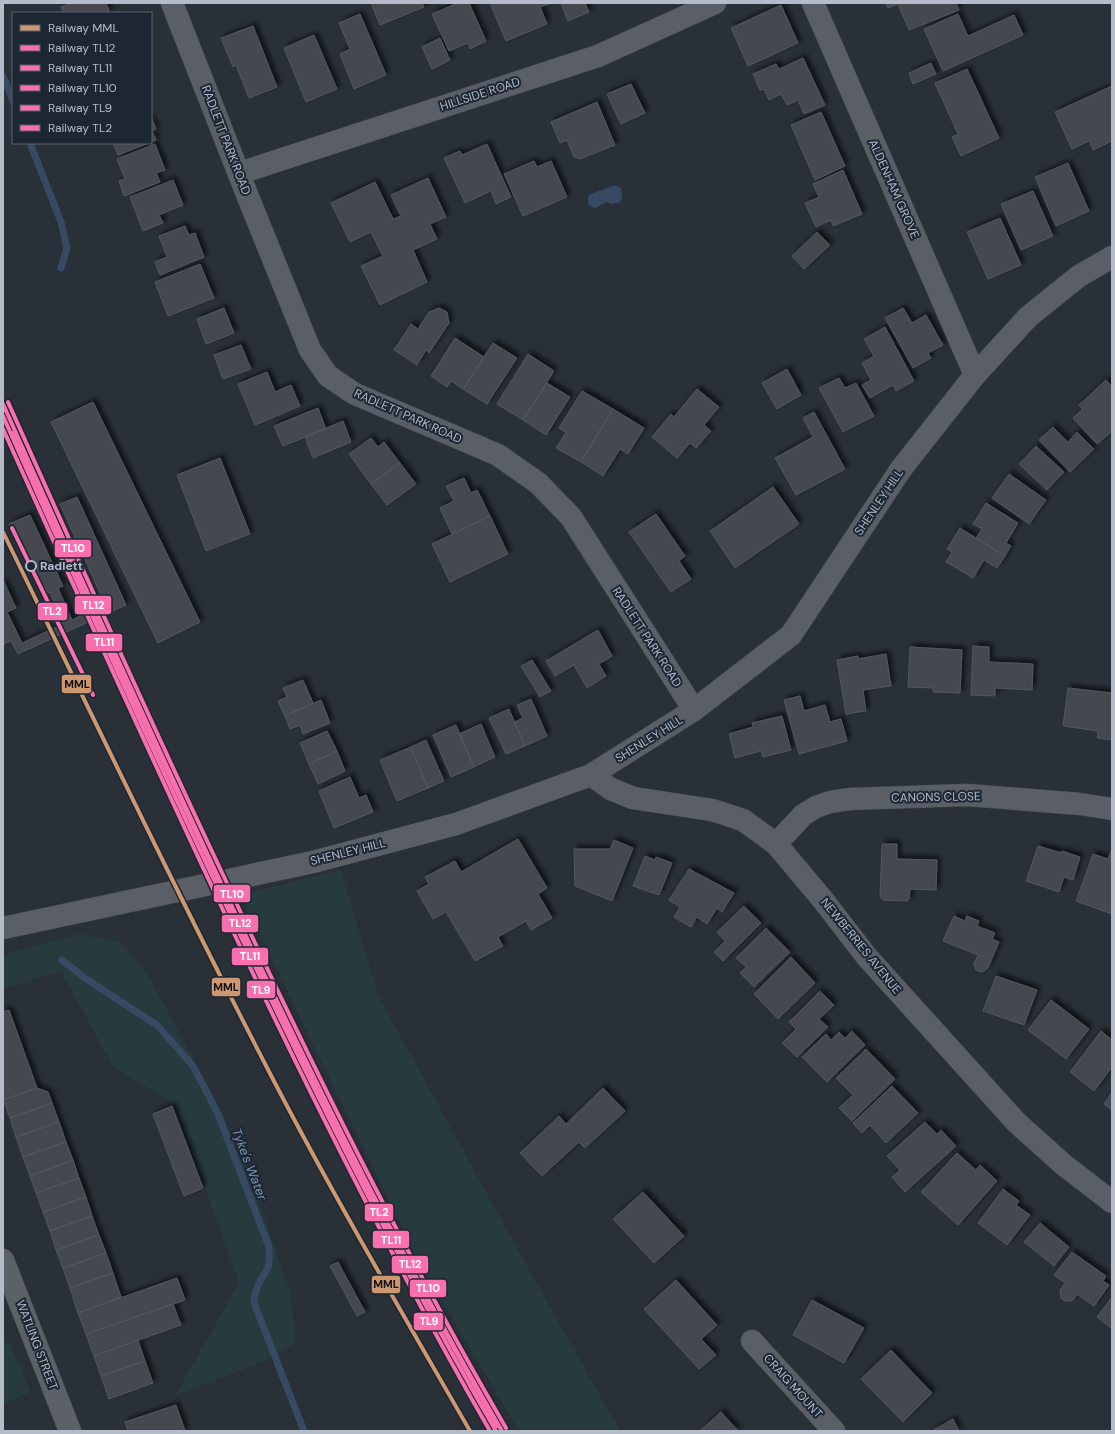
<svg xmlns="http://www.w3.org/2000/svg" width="1115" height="1434" font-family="'DM Sans',sans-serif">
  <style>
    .green { fill: #273a3e }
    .water { fill: #384963 }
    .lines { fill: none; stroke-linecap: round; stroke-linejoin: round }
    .stream { stroke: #384963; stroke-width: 7 }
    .building { fill: #444950; stroke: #52575f; filter: url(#shadow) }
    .minor-casing { stroke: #484c53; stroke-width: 23 }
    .tertiary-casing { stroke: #484c53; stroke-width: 23 }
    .primary-casing { stroke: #484c55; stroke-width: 23 }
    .minor { stroke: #5a5e66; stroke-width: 22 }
    .tertiary { stroke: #5a5e66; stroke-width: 22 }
    .primary { stroke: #5c6168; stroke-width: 22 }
    .rail-1-casing { stroke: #1d2633; stroke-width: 7 }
    .rail-2-casing { stroke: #1d2633; stroke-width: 7 }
    .rail-3-casing { stroke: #1d2633; stroke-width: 7 }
    .rail-4-casing { stroke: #1d2633; stroke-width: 7 }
    .rail-5-casing { stroke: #1d2633; stroke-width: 7 }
    .rail-6-casing { stroke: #1d2633; stroke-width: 7 }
    .rail-1 { stroke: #cd976f; stroke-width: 4 }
    .rail-2 { stroke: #fa70ae; stroke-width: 4 }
    .rail-3 { stroke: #fa70ae; stroke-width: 4 }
    .rail-4 { stroke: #fa70ae; stroke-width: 4 }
    .rail-5 { stroke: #fa70ae; stroke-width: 4 }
    .rail-6 { stroke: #fa70ae; stroke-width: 4 }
    .stop-dot { fill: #1d2633; stroke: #b4bcc9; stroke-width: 2 }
    .labels { text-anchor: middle; stroke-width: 4; stroke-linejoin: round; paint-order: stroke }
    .street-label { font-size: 12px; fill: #b4bcc9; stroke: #1d2633 }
    .stop-label { font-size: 12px; font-weight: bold; fill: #b4bcc9; stroke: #1d2633; text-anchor: start }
    .water-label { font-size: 13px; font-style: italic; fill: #7c92b1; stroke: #1d2633 }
    .line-badge { stroke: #1d2633; stroke-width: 1.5 }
    .badge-label { font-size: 11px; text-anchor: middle; font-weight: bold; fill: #fff }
    .pale-badge-label { font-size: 11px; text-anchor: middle; font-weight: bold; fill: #111 }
  </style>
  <defs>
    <filter id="shadow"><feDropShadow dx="3.5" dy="-3.5" stdDeviation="2" flood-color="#0009"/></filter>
  </defs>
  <rect width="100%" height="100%" fill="#2a3038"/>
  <path class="green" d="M341,870L378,995L508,1232L620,1431H519L417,1259L241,895Z
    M79,934L120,942L146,971L218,1104L261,1208L291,1295L295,1343L264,1361L175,1396L239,1283L175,1104L113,1067L61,971L3,989V955Z
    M9,1342L31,1392L3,1404V1344Z"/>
  <path class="water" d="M612,186H617L621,188L622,199L619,203L611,204L607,202L595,208L588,205V197L591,194Z"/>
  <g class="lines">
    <path class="stream" d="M3,76L13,101
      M30,143L61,222L67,248L61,268
      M62,960L85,978L158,1026L193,1066L218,1114L269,1247C269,1254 270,1261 268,1267C262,1282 255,1283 254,1303L304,1431"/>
  </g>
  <path class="building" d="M72,3H106L110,13H64L61,7Z
    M371,3H422L424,7L380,25Z
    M458,3H469L486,41L470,49L468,43L449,51L432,14Z
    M490,3H551L540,7L547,24L506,41Z
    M561,3H585L589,12L568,21Z
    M886,3H930V4L933,3H956L959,10L909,30L898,4L888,8Z
    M781,5L798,43L748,66L731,28Z
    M360,14L386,75L354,89L340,54L350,49L339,23Z
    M958,14L968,36L1014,15L1023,35L943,71L924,29Z
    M253,26L277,87L249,98L236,65L233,67L221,38Z
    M314,35L337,89L306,102L284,48Z
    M440,38L450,60L432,69L422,47Z
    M803,58L825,105L804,114L798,100L787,105L781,94L769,100L764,89L760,90L753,74L776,64L779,69Z
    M931,63L936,74L913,84L909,73Z
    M967,69L999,138L961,156L952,137L958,134L935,83Z
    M631,84L645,113L621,124L607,94Z
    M1112,86V141L1093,150L1089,141L1072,149L1055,112Z
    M597,102L615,145L580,159L574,157L567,140L560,143L551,122Z
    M821,112L845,166L815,180L791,125Z
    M151,117L156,129L152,131L156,140L151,142Z
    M113,143H149L118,155Z
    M155,144L165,170L156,173L160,182L124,196L119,181L125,179L117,159Z
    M487,144L511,197L496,204L491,191L465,203L444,158L460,151L462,155Z
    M534,161L537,167L551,161L567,197L523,216L504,174Z
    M1068,163L1089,211L1056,226L1035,177Z
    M843,170L862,214L833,226L831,220L816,227L805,203L819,197L813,184Z
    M428,178L446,217L430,224L437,239L413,250L427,282L380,305L361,266L383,256L371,232L350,242L331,203L375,182L393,219L401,216L391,195Z
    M173,180L183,205L159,215L163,223L143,231L130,197Z
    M1033,191L1053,236L1021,250L1001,204Z
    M1000,218L1021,265L988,279L967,232Z
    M185,226L189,235L195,233L204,257L160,275L155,262L167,257L159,236Z
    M817,232L830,245L804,269L792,256Z
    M200,264L214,298L168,316L155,282Z
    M224,308L234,333L206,344L197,319Z
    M439,308L447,312L449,323L429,353L426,350L417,365L394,350L411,324L418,329L429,312Z
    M903,308L912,323L926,315L943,345L928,353L931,358L913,368L885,318Z
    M885,327L914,381L896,391L893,385L870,398L862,385L871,380L862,363L874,356L864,339Z
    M455,338L484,357L463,389L451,381L447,387L431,376Z
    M493,343L517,358L487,404L463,389Z
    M241,345L251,369L223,379L214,355Z
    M528,354L554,371L523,420L497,404Z
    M787,369L801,395L777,409L762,383Z
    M267,372L275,392L291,385L300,406L255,425L238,384Z
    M839,378L845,388L856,383L874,416L843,432L819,388Z
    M1106,380L1112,386V431L1097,444L1073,418L1082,409L1079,405Z
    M547,383L570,397L546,435L523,420Z
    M697,389L719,407L704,425L711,431L696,448L690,443L677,458L652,437L671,414L674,417Z
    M582,391L613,409L581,462L556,448L566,432L559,428Z
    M93,402L200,622L158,643L51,422Z
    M318,408L326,429L283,446L274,426Z
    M613,409L644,428L628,454L620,449L603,476L581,462Z
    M814,412L845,469L796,495L775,458L813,437L803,418Z
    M343,421L351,442L313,458L305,437Z
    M1053,427L1068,442L1077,432L1094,449L1070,472L1039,440Z
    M371,438L378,447L384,442L400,463L371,484L349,454Z
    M1036,446L1064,472L1047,490L1019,464Z
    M220,458L250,534L206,551L177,475Z
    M400,463L416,484L387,505L371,484Z
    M1009,474L1046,500L1029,524L992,498Z
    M464,478L471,493L477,490L490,516L452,534L440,508L454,501L446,486Z
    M773,487L799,524L735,568L710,531Z
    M77,497L126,605L18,654L11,641L3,644V580L16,608L7,612L22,643L63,624L50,592L42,596L9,524L30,515L63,586L58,588L72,620L105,604L60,504Z
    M986,503L1018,523L1006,543L1011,546L1005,556L976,538L982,529L973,524Z
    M656,514L685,556L679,561L691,579L671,592L629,532Z
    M490,516L508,554L450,582L432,544Z
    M960,528L1005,556L997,568L984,560L973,578L946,562L952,552L947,549Z
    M598,630L612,656L599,664L606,676L587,688L574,665L555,676L546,661Z
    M973,646L989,647V662L1033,664L1032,690L995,688V696L971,695Z
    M910,647L962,650L960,693L933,692V688L908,687Z
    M886,654L891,686L863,690L866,711L846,714L837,660L858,656V659Z
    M532,660L551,691L540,697L521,666Z
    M303,680L313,703L285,716L278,701L287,697L283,688Z
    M1068,688L1112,693V740L1097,738L1098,731L1063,726Z
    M800,696L804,711L825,705L830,722L841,719L847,741L799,754L784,700Z
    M531,699L547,736L525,746L515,722L523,718L517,705Z
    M321,700L330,723L303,734L300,725L290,729L285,716Z
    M509,709L525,746L506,754L489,718Z
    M782,716L791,750L763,757L761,751L735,758L729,734L753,727L752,723Z
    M481,724L495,757L474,767L459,734Z
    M456,725L474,767L451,777L433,735Z
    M327,731L337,751L309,764L300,743Z
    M426,740L444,781L428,788L411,747Z
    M411,747L428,788L397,801L380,760Z
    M337,751L345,771L318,784L309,764Z
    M350,777L359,798L366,795L373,812L334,828L319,791Z
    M518,839L547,888L538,894L552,918L531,930L526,921L498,937L503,946L475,961L446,912L433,919L417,891L429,884L425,877L455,861L461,872Z
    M614,840L633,848L612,901L575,886L574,849H610Z
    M882,844H897V859L937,860L936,890L910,889L909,899L907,901L883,900L880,897Z
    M1038,846L1062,853V851L1080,857L1073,880L1064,877L1059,892L1026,881Z
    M1111,851H1112V914L1076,901L1093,854L1108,859Z
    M645,856L655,860L656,857L672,863L659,895L633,886Z
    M689,869L734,893L722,912L717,908L707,924L697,917L691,927L674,917L680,907L669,900Z
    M744,906L761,923L723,961L714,952L725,941L717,932Z
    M954,916L965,921L967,916L979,921L977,926L995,933L992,939L999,942L988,968L982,972L976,970L974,964L978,955L943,941Z
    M766,928L790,952L754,987L740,973L746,967L736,958Z
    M791,957L815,983L778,1019L754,994Z
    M996,976L1037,990L1024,1025L983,1011Z
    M820,991L834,1005L819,1019L828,1027L797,1057L782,1043L796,1029L789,1022Z
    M1051,1000L1089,1029L1066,1059L1028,1030Z
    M9,1010L37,1088L3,1100V1012Z
    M852,1031L865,1045L827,1082L802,1057L826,1034L831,1040L839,1032L845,1038Z
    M1101,1031L1112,1040V1067L1094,1091L1070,1072Z
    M866,1049L895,1079L852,1121L839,1108L853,1095L836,1078Z
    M892,1086L918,1113L886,1143L870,1125L862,1133L853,1123Z
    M37,1088L48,1092L52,1103L10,1118L3,1100Z
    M603,1088L625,1111L585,1148L579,1142L542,1176L520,1153L559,1116L566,1124Z
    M1112,1092V1110L1104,1104Z
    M52,1103L59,1122L16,1137L10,1118Z
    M172,1106L203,1188L184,1196L153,1114Z
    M59,1122L66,1142L23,1157L16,1137Z
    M925,1122L937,1134L941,1130L956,1146L905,1192L892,1177L900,1170L887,1156Z
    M66,1142L73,1160L30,1176L23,1157Z
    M957,1153L976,1170L980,1165L997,1181L958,1225L921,1192Z
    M73,1160L79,1178L36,1193L30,1176Z
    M79,1178L86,1197L43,1212L36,1193Z
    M1003,1189L1019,1201L1016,1205L1030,1215L1007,1245L978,1223Z
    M643,1192L684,1236L654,1263L613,1219Z
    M86,1197L92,1216L50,1231L43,1212Z
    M92,1216L99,1235L56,1250L50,1231Z
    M1040,1223L1069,1247L1054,1266L1024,1242Z
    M99,1235L106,1253L63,1268L56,1250Z
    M1072,1252L1106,1276L1103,1281L1109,1285L1094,1306L1077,1294L1073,1300L1070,1301H1065L1061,1298L1060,1290L1065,1283L1054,1275Z
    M106,1253L113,1273L70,1288L63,1268Z
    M338,1262L365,1312L357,1316L330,1266Z
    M113,1273L121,1297L78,1313L70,1288Z
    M177,1278L185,1300L86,1334L78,1313Z
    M676,1280L717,1325L701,1339L716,1355L699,1369L644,1309Z
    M1112,1297V1329L1097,1317Z
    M812,1300L864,1328L844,1363L793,1335Z
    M173,1304L181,1325L94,1356L86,1334Z
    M138,1340L145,1361L101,1376L94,1356Z
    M891,1350L932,1393L903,1422L861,1379Z
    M145,1361L153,1383L109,1399L101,1376Z
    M176,1405L185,1431H128L125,1422Z
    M721,1412L738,1431H700Z
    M953,1419L959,1431H932Z"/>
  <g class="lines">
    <defs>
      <path id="minor" d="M172,3L248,197L310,350L328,376L355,394L498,455L538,483L571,517L694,710
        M813,3L975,375
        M240,173L598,56L715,3
        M591,775L611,789L633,798L712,810L743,820L776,844L823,900L867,957L1017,1123L1064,1165L1112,1202
        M776,844L803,815L816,807L830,802L850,799L967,795L1080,804L1112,809
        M752,1341L834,1431"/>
      <path id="tertiary" d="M3,928L313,862L456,824L591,775L694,710L791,635L901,469L975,375L1028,317L1079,276L1112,257"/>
      <path id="primary" d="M3,1260L70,1431"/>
    </defs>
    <use href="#minor" class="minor-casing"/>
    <use href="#tertiary" class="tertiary-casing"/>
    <use href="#primary" class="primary-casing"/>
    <use href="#minor" class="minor"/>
    <use href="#tertiary" class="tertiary"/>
    <use href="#primary" class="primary"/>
    <defs>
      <path id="rail-1" d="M3,532C93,717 181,902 276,1085C337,1202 404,1316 470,1431"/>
      <path id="rail-2" d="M3,404C77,570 152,736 229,900C314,1081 402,1259 502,1431"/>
      <path id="rail-3" d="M3,416C75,579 148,741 224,901C309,1081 396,1259 496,1431"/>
      <path id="rail-4" d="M8,402C82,568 156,734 234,898C318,1078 406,1256 506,1428"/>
      <path id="rail-5" d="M3,429C75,589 147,749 222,908C305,1085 392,1261 490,1431"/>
      <path id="rail-6" d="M12,433L119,667L303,1062L384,1222L497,1426
        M12,528L93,695"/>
    </defs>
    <use href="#rail-1" class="rail-1-casing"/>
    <use href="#rail-2" class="rail-2-casing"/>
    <use href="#rail-3" class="rail-3-casing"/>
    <use href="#rail-4" class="rail-4-casing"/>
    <use href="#rail-5" class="rail-5-casing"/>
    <use href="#rail-6" class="rail-6-casing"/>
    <use href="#rail-1" class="rail-1"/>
    <use href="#rail-2" class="rail-2"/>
    <use href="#rail-3" class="rail-3"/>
    <use href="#rail-4" class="rail-4"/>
    <use href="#rail-5" class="rail-5"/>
    <use href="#rail-6" class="rail-6"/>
  </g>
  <circle class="stop-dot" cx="31" cy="566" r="5"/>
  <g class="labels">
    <g class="street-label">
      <text transform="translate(480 94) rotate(-18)" y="4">HILLSIDE ROAD</text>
      <text transform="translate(226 140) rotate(69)" y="4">RADLETT PARK ROAD</text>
      <text transform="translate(894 189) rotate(66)" y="4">ALDENHAM GROVE</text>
      <text transform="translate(408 416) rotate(24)" y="4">RADLETT PARK ROAD</text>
      <text transform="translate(879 502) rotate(-56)" y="4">SHENLEY HILL</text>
      <text transform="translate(647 637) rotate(57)" y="4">RADLETT PARK ROAD</text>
      <text transform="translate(649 739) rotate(-32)" y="4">SHENLEY HILL</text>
      <text transform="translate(936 797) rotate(-1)" y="4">CANONS CLOSE</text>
      <text transform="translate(348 852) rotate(-14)" y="4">SHENLEY HILL</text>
      <text transform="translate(861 946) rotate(51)" y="4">NEWBERRIES AVENUE</text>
      <text transform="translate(37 1345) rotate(69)" y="4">WATLING STREET</text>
      <text transform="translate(793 1386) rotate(48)" y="4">CRAIG MOUNT</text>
    </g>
    <g class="stop-label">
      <text x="40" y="570">Radlett</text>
    </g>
    <g class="water-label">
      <text transform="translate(250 1164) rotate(69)" y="5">Tyke's Water</text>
    </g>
  </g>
  <g class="line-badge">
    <rect x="54" y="539" width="38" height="19" rx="4" fill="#fa70ae"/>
    <rect x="74" y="595" width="38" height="20" rx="4" fill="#fa70ae"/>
    <rect x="37" y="602" width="31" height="19" rx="4" fill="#fa70ae"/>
    <rect x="85" y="633" width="38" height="19" rx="4" fill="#fa70ae"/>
    <rect x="61" y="674" width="31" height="20" rx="4" fill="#cd976f"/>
    <rect x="213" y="884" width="38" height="19" rx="4" fill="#fa70ae"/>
    <rect x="221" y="914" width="38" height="19" rx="4" fill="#fa70ae"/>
    <rect x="231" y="947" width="38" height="19" rx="4" fill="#fa70ae"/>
    <rect x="211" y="977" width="30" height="20" rx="4" fill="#cd976f"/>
    <rect x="246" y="980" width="30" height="19" rx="4" fill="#fa70ae"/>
    <rect x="364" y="1203" width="30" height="19" rx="4" fill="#fa70ae"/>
    <rect x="372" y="1230" width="38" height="19" rx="4" fill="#fa70ae"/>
    <rect x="391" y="1255" width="38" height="19" rx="4" fill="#fa70ae"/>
    <rect x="371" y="1275" width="30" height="19" rx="4" fill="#cd976f"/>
    <rect x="409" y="1279" width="38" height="19" rx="4" fill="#fa70ae"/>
    <rect x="413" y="1312" width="31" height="19" rx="4" fill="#fa70ae"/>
  </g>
  <g class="badge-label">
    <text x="73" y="552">TL10</text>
    <text x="93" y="609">TL12</text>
    <text x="52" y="615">TL2</text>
    <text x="104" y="646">TL11</text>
    <text x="232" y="898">TL10</text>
    <text x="240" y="927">TL12</text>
    <text x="250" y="960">TL11</text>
    <text x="261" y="994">TL9</text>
    <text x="379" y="1216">TL2</text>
    <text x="391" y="1244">TL11</text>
    <text x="410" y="1268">TL12</text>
    <text x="428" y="1292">TL10</text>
    <text x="429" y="1325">TL9</text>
  </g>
  <g class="pale-badge-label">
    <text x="77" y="688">MML</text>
    <text x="226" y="991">MML</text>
    <text x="386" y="1288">MML</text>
  </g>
  <rect width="1115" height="1434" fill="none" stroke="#b4bcc9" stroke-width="8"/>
  <rect x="12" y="12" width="140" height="132" fill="#1d2633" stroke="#59626f"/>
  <rect x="20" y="25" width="20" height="6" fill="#cd976f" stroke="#59626f"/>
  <text x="48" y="32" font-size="12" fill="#b4bcc9">Railway MML</text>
  <rect x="20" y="45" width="20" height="6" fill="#fa70ae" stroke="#59626f"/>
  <text x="48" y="52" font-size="12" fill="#b4bcc9">Railway TL12</text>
  <rect x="20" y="65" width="20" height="6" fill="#fa70ae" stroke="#59626f"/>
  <text x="48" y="72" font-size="12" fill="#b4bcc9">Railway TL11</text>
  <rect x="20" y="85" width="20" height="6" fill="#fa70ae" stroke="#59626f"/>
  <text x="48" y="92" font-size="12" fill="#b4bcc9">Railway TL10</text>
  <rect x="20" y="105" width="20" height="6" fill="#fa70ae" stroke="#59626f"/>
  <text x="48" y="112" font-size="12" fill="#b4bcc9">Railway TL9</text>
  <rect x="20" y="125" width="20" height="6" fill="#fa70ae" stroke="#59626f"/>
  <text x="48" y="132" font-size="12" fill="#b4bcc9">Railway TL2</text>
</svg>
